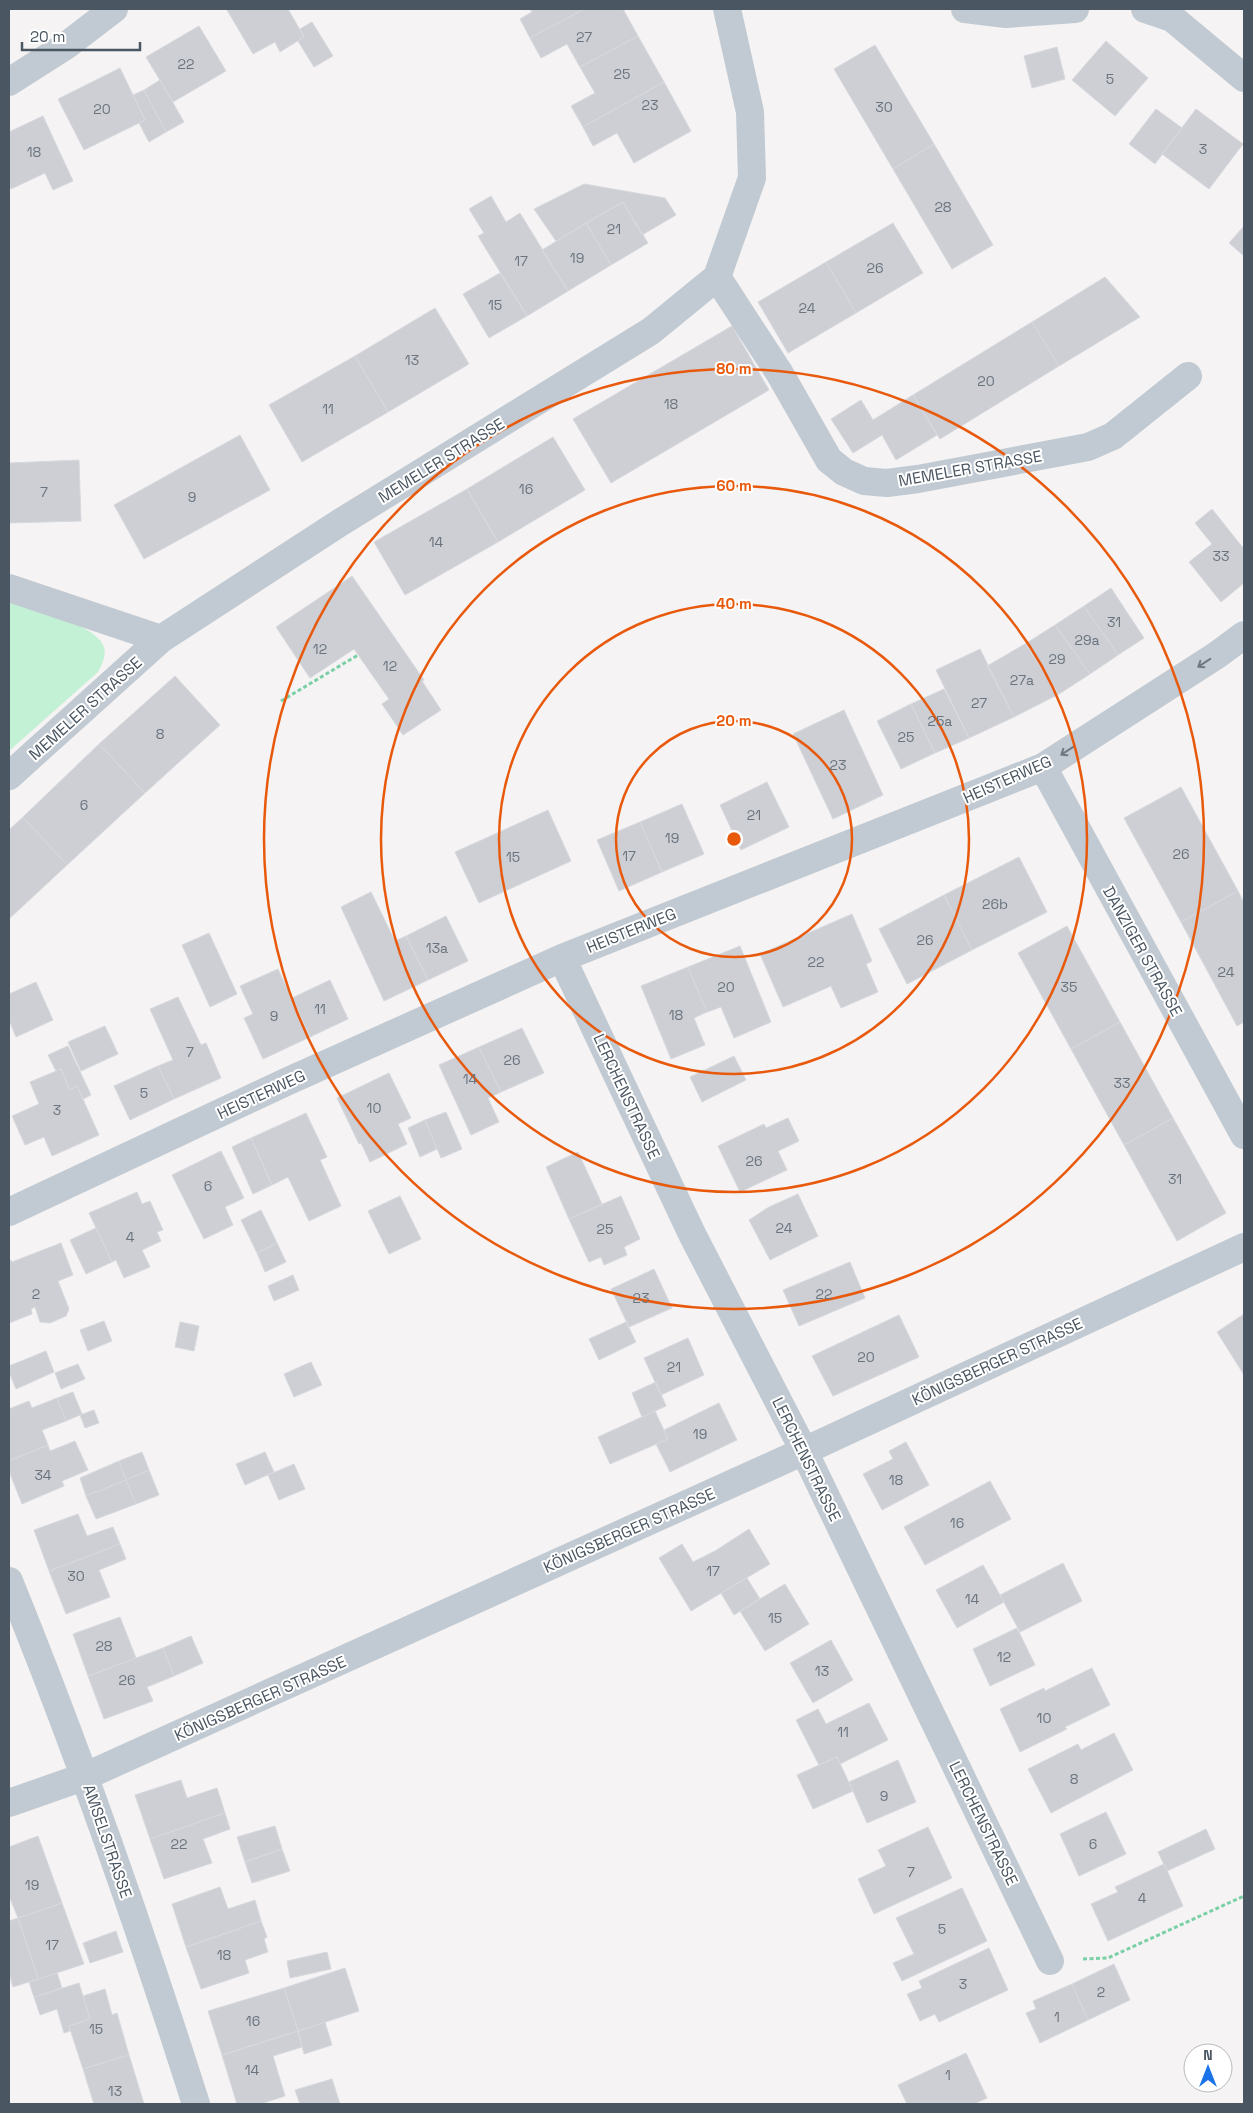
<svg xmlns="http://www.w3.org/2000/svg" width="1253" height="2113" font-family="'Space Grotesk',sans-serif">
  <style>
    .green { fill: #c3f1d5 }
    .building { fill: #cdcfd5; stroke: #d7d9de }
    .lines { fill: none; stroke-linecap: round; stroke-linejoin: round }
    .path { stroke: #7ad0a6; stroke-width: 3; stroke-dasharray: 4 2.5; stroke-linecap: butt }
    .street { stroke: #c1cad2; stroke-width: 28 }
    .oneway { stroke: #6e7983 }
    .ring { fill: none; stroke: #e8590c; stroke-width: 2.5 }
    .labels { text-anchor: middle; stroke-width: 4; stroke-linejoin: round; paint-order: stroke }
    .number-label { font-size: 14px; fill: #6b747e }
    .street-label { font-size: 16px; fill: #4a5661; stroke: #fff }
    .centre { fill: #e8590c; stroke: #fff; stroke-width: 2.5 }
    .ring-label { font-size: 15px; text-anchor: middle; font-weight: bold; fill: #e8590c; stroke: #fff; stroke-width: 4; stroke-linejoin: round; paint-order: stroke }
  </style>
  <rect width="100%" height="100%" fill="#f5f3f3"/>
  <path class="green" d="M9,599C30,607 91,624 102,643C108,652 103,663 98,672L9,751Z"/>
  <path class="building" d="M230,9H288L304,37L280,52L275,42L253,54L227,10Z
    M530,9H584L530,38L520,19L532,12Z
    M584,9H623L638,36L580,67L567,44L541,58L530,38Z
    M312,22L333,56L314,67L298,41L304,37L300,29Z
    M199,26L226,71L173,102L146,57Z
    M638,36L664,82L583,127L571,106L595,93L580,67Z
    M1106,41L1148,78L1115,116L1072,80Z
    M875,45L934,144L893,169L834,69Z
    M1057,47L1065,79L1032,88L1024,56Z
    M120,68L145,120L84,150L58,99Z
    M160,80L184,122L166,132L144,90Z
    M664,82L691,131L634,163L617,133L593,146L583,127Z
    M144,90L166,132L149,142L139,123L145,120L133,95Z
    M1156,109L1182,128L1155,164L1129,144Z
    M1196,109L1243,144L1209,189L1162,154Z
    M43,116L73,181L53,190L45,173L11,189L9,184V132Z
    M934,144L993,245L952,269L893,169Z
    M584,184L665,198L676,215L642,235L623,202L556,241L534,209Z
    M491,196L506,222L520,213L568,291L527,316L478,236L484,233L469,209Z
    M623,202L648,243L611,265L586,223Z
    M586,223L611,265L568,291L542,250Z
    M893,223L923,273L856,313L826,262Z
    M1244,226V256L1229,243Z
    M826,262L856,313L788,353L758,302Z
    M500,273L527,316L489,338L463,294Z
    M1105,277L1140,317L1059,366L1032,322Z
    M435,308L469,364L388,412L355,356Z
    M1032,322L1059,366L940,439L913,395Z
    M732,326L769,390L611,483L573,419Z
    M355,356L388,412L302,462L269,405Z
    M913,395L937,435L896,460L882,435L853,453L831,419L861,400L873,420Z
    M240,435L270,490L144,559L114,505Z
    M553,437L585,490L498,542L467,489Z
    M79,460L81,521L9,523V463Z
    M467,489L498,542L405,595L374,542Z
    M1212,509L1244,549V583L1221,602L1189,562L1212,544L1195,523Z
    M352,576L424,680L422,681L441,710L403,735L382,704L389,699L354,649L310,678L276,627Z
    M1111,588L1144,638L1118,655L1084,606Z
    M1084,606L1118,655L1090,674L1055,625Z
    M1055,625L1090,674L1059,694L1025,644Z
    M1025,644L1059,694L1014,717L987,666Z
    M980,649L1014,717L969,738L936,670Z
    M175,676L220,725L145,793L99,744Z
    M944,689L969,738L935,753L911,704Z
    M911,704L935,753L901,769L877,721Z
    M844,710L883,795L833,819L793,734Z
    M99,744L145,793L67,865L23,817Z
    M767,782L789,827L741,850L720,805Z
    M1181,787L1238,891L1181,922L1124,818Z
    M682,804L704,854L662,872L640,822Z
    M548,810L571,861L479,903L455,852Z
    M23,817L67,865L9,919V830Z
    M640,822L662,872L619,891L597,840Z
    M1019,857L1047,912L972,950L944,895Z
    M1238,891L1244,903V1022L1237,1026L1181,922Z
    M371,892L395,941L406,936L428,980L384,1001L341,907Z
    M944,895L972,950L907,984L879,929Z
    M852,914L872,961L866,964L878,992L841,1008L831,986L783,1007L760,954Z
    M446,916L468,961L428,980L406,936Z
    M1067,926L1120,1022L1071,1049L1018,953Z
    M209,933L237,994L210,1007L182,945Z
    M740,946L771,1022L734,1038L721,1007L707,1012L688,967Z
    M688,967L707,1012L694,1018L705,1045L671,1059L641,986Z
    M278,969L310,1037L263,1059L244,1018L253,1014L240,986Z
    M330,980L348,1019L310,1037L292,998Z
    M36,982L53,1020L16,1037L9,1020V994Z
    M178,997L201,1045L206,1043L221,1078L174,1099L158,1066L173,1060L150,1009Z
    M1120,1022L1173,1118L1124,1145L1071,1049Z
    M105,1026L118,1054L81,1071L68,1042Z
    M522,1028L544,1073L501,1092L479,1047Z
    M68,1046L91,1095L83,1099L77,1086L70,1090L61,1069L56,1071L48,1055Z
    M479,1047L501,1092L488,1098L499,1122L471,1135L439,1065Z
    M734,1056L746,1080L702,1102L690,1077Z
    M158,1066L174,1099L130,1120L114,1086Z
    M61,1069L70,1090L77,1086L99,1135L52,1156L44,1137L25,1145L12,1116L39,1104L30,1082Z
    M389,1073L411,1118L398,1124L407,1144L370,1162L361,1143L359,1144L337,1098Z
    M446,1112L462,1149L441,1158L425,1120Z
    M306,1113L327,1157L320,1160L341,1206L309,1221L288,1177L272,1185L251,1138Z
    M788,1118L799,1141L778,1151L787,1170L740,1192L718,1146L764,1124L766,1128Z
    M1173,1118L1226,1213L1177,1241L1124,1145Z
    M425,1120L437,1149L420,1157L408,1128Z
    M251,1138L272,1185L253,1194L232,1147Z
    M221,1151L244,1198L225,1207L233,1225L204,1239L172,1175Z
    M578,1152L602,1204L569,1219L546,1167Z
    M137,1192L142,1204L150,1201L163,1230L157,1232L161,1241L142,1250L150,1267L124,1278L116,1260L112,1262L89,1213Z
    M798,1194L818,1236L770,1260L749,1220L769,1207Z
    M400,1196L421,1239L389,1254L368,1211Z
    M621,1196L640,1239L624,1247L627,1255L604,1265L601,1257L589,1262L569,1219Z
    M261,1210L277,1243L257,1253L241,1220Z
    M96,1228L112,1262L86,1274L70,1240Z
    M61,1243L73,1275L58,1281L69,1309L66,1316L50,1323L40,1322L35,1307L31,1309L32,1314L9,1323V1262L11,1260L12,1262Z
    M277,1243L286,1262L265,1272L257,1253Z
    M850,1262L865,1298L799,1326L783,1290Z
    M654,1269L672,1308L629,1327L611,1289Z
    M293,1275L299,1290L274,1301L268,1286Z
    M1244,1314V1375L1217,1332Z
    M899,1315L919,1357L833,1396L812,1356Z
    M104,1321L112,1341L88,1351L80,1330Z
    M180,1322L199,1326L194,1351L175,1347Z
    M626,1322L636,1342L599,1360L589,1339Z
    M688,1338L704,1375L661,1395L644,1358Z
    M46,1351L54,1372L16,1389L9,1372V1366Z
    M311,1362L322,1385L294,1397L284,1374Z
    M78,1364L85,1379L61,1389L55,1373Z
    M656,1382L666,1406L642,1417L632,1393Z
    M73,1392L82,1414L66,1421L57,1398Z
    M57,1398L66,1421L42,1430L48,1445L9,1461V1409L29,1401L32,1408Z
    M719,1403L737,1440L670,1472L656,1444L668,1439L664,1430Z
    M94,1410L99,1423L85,1428L80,1415Z
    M655,1411L668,1439L610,1464L598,1437Z
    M75,1441L88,1470L62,1481L64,1486L22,1504L9,1471V1461L48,1445L50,1451Z
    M906,1442L929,1485L882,1510L863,1474L893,1459L889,1451Z
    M142,1452L149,1470L126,1480L119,1461Z
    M265,1452L274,1472L245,1485L236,1464Z
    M119,1461L126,1480L86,1496L80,1478Z
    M294,1464L305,1489L279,1500L268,1475Z
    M149,1470L159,1495L136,1504L126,1480Z
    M126,1480L136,1504L96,1519L86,1496Z
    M990,1481L1011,1519L925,1565L904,1527Z
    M78,1514L87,1536L113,1527L120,1544L49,1571L34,1530Z
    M749,1529L770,1564L691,1611L659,1558L682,1544L693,1562L715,1551Z
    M120,1544L126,1559L99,1570L110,1597L66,1614L49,1571Z
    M1063,1563L1082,1601L1020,1632L1000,1595Z
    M983,1565L1004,1602L957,1628L936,1590Z
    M747,1578L760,1599L734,1615L721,1593Z
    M785,1584L809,1624L765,1651L740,1611Z
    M120,1617L136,1658L88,1676L73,1634Z
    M1017,1628L1035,1665L990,1686L973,1649Z
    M191,1636L203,1663L174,1676L163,1648Z
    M831,1640L853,1680L813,1703L790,1663Z
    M163,1648L174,1676L147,1687L153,1701L104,1719L88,1676Z
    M1092,1668L1110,1705L1065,1727L1067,1729L1020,1752L1000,1709L1044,1688L1045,1691Z
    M869,1703L888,1740L840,1764L837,1757L819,1765L796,1720L818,1709L826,1724Z
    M1114,1733L1133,1770L1051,1813L1028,1769L1078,1744L1081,1750Z
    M837,1757L853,1791L813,1809L797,1775Z
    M898,1760L916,1802L867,1823L849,1782Z
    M181,1780L187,1798L217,1788L225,1813L150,1839L135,1795Z
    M1106,1812L1126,1854L1079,1876L1060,1834Z
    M225,1813L230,1829L203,1839L212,1863L164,1879L150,1839Z
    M275,1826L282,1849L245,1862L237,1837Z
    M928,1827L952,1878L874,1914L858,1879L886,1866L878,1850Z
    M1206,1829L1215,1849L1167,1871L1158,1852Z
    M38,1836L62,1903L18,1918L9,1896V1847Z
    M282,1849L290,1871L252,1883L245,1862Z
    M1164,1864L1183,1906L1108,1941L1091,1904L1118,1892L1115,1887Z
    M220,1887L228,1909L255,1900L261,1921L186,1947L172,1904Z
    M962,1888L987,1941L902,1981L893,1963L914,1954L896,1918Z
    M62,1903L84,1964L38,1979L18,1918Z
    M18,1918L38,1979L13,1987L9,1973V1921Z
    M261,1921L267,1937L264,1939L268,1952L245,1960L249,1973L201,1989L186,1947Z
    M116,1931L123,1952L90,1963L83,1943Z
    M989,1948L1008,1990L939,2022L935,2014L920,2021L907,1994L922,1988L919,1981Z
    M327,1952L331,1969L290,1978L287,1961Z
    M1114,1964L1130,2000L1088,2020L1072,1984Z
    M345,1968L359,2011L298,2031L284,1988Z
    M57,1973L62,1988L34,1997L29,1982Z
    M79,1983L90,2019L69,2026L70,2031L64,2033L57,2009L40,2015L34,1997Z
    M1072,1984L1088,2020L1040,2043L1026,2013L1036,2009L1033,2001Z
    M284,1988L298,2031L222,2055L208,2011Z
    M105,1989L112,2015L117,2013L129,2055L83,2069L69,2026L90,2019L83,1996Z
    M325,2022L332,2045L304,2054L298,2031Z
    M298,2031L302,2047L273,2056L285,2096L260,2104H237L222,2055Z
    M966,2053L987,2098L974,2104H907L898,2085Z
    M129,2055L144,2104H94L83,2069Z
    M332,2079L340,2104H300L295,2090Z"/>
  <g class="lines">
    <path class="path" d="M281,701L358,655
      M1083,1959L1108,1958L1244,1896"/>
    <path class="street" d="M965,9L1006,14L1075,9
      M1145,9L1172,18L1244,78
      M9,82L67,45L114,9
      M717,277L780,374L829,460L844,472L864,481L887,483L918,479L1088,447L1113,436L1188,376
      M9,588L161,639
      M1043,767L1244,1135
      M9,776L161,639L341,522L651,331L717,277L752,178L750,112L727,9
      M562,958L692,1234L804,1451L1050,1961
      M9,1212L286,1082L562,958L1043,767L1217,655L1244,635
      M9,1581C79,1753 140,1928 196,2104
      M9,1803L86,1776L804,1451L1244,1247"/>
  </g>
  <defs><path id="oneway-shaft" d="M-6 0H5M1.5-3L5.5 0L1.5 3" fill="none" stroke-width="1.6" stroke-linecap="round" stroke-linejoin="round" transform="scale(1.25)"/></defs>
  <g class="oneway">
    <use href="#oneway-shaft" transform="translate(1204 663) rotate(147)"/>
    <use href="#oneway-shaft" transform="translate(1067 751) rotate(147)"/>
  </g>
  <g class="ring">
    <circle cx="734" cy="839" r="118"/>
    <circle cx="734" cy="839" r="235"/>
    <circle cx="734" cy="839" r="353"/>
    <circle cx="734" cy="839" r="470"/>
  </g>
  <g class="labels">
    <g class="number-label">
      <text x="584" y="42">27</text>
      <text x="186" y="69">22</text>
      <text x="622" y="79">25</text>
      <text x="1110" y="84">5</text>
      <text x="650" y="110">23</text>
      <text x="884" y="112">30</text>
      <text x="102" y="114">20</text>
      <text x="1203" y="154">3</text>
      <text x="34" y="157">18</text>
      <text x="943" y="212">28</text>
      <text x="614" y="234">21</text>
      <text x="577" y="263">19</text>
      <text x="521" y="266">17</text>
      <text x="875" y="273">26</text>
      <text x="495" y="310">15</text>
      <text x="807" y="313">24</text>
      <text x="412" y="365">13</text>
      <text x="986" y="386">20</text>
      <text x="671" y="409">18</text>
      <text x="328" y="414">11</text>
      <text x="526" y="494">16</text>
      <text x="44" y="497">7</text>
      <text x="192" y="502">9</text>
      <text x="436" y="547">14</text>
      <text x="1221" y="561">33</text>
      <text x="1114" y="627">31</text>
      <text x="1087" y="645">29a</text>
      <text x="320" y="654">12</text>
      <text x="1057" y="664">29</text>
      <text x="390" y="671">12</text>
      <text x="1022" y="685">27a</text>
      <text x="979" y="708">27</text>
      <text x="940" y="726">25a</text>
      <text x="160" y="739">8</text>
      <text x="906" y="742">25</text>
      <text x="838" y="770">23</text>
      <text x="84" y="810">6</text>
      <text x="754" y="820">21</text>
      <text x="672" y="843">19</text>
      <text x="1181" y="859">26</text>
      <text x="629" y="861">17</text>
      <text x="513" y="862">15</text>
      <text x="995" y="909">26b</text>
      <text x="925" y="945">26</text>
      <text x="437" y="953">13a</text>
      <text x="816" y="967">22</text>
      <text x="1226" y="977">24</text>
      <text x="726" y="992">20</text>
      <text x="1069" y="992">35</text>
      <text x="320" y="1014">11</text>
      <text x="676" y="1020">18</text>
      <text x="274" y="1021">9</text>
      <text x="190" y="1057">7</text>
      <text x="512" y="1065">26</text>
      <text x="470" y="1084">14</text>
      <text x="1122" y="1088">33</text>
      <text x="144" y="1098">5</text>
      <text x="374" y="1113">10</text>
      <text x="57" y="1115">3</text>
      <text x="754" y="1166">26</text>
      <text x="1175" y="1184">31</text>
      <text x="208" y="1191">6</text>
      <text x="784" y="1233">24</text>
      <text x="605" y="1234">25</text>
      <text x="130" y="1242">4</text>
      <text x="36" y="1299">2</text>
      <text x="824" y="1299">22</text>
      <text x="641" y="1303">23</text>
      <text x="866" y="1362">20</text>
      <text x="674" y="1372">21</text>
      <text x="700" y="1439">19</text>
      <text x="43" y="1480">34</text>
      <text x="896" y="1485">18</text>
      <text x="957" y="1528">16</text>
      <text x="713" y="1576">17</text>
      <text x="76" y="1581">30</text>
      <text x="972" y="1604">14</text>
      <text x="775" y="1623">15</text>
      <text x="104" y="1651">28</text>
      <text x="1004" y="1662">12</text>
      <text x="822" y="1676">13</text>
      <text x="127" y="1685">26</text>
      <text x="1044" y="1723">10</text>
      <text x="843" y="1737">11</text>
      <text x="1074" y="1784">8</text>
      <text x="884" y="1801">9</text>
      <text x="179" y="1849">22</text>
      <text x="1093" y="1849">6</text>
      <text x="911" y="1877">7</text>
      <text x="32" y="1890">19</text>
      <text x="1142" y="1903">4</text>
      <text x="942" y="1934">5</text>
      <text x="52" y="1950">17</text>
      <text x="224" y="1960">18</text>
      <text x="963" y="1989">3</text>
      <text x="1101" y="1997">2</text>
      <text x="1057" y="2022">1</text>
      <text x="253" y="2026">16</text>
      <text x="96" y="2034">15</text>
      <text x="252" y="2075">14</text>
      <text x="948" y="2080">1</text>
      <text x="115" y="2096">13</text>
    </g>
    <g class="street-label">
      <text transform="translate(441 460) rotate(-32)" y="6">MEMELER STRASSE</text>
      <text transform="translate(970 468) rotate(-10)" y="6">MEMELER STRASSE</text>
      <text transform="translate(85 708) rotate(-42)" y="6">MEMELER STRASSE</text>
      <text transform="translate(1007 779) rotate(-24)" y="6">HEISTERWEG</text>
      <text transform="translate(631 930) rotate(-22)" y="6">HEISTERWEG</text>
      <text transform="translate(1143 951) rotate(61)" y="6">DANZIGER STRASSE</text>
      <text transform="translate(261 1094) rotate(-25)" y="6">HEISTERWEG</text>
      <text transform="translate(627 1096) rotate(65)" y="6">LERCHENSTRASSE</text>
      <text transform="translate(997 1361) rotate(-25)" y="6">KÖNIGSBERGER STRASSE</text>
      <text transform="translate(807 1459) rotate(64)" y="6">LERCHENSTRASSE</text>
      <text transform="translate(629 1530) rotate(-24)" y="6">KÖNIGSBERGER STRASSE</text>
      <text transform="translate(260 1698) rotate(-24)" y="6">KÖNIGSBERGER STRASSE</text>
      <text transform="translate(984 1823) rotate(64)" y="6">LERCHENSTRASSE</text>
      <text transform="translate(108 1841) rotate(71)" y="6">AMSELSTRASSE</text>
    </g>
  </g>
  <circle cx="734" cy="839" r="8" class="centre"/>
  <g class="ring-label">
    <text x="734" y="374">80 m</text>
    <text x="734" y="491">60 m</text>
    <text x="734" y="609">40 m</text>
    <text x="734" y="726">20 m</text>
  </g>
  <rect width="1253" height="2113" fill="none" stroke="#4a5661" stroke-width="20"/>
  <g transform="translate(1208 2068)"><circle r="24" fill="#ffffff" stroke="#b7bbc0"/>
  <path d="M0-4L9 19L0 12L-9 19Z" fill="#1a73e8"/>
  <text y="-8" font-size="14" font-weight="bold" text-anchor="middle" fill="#4a5661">N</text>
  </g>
  <path d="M22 42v8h118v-8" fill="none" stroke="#4a5661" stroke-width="2.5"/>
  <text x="30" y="42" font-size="15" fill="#4a5661" stroke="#ffffff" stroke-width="4" paint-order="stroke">20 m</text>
</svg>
